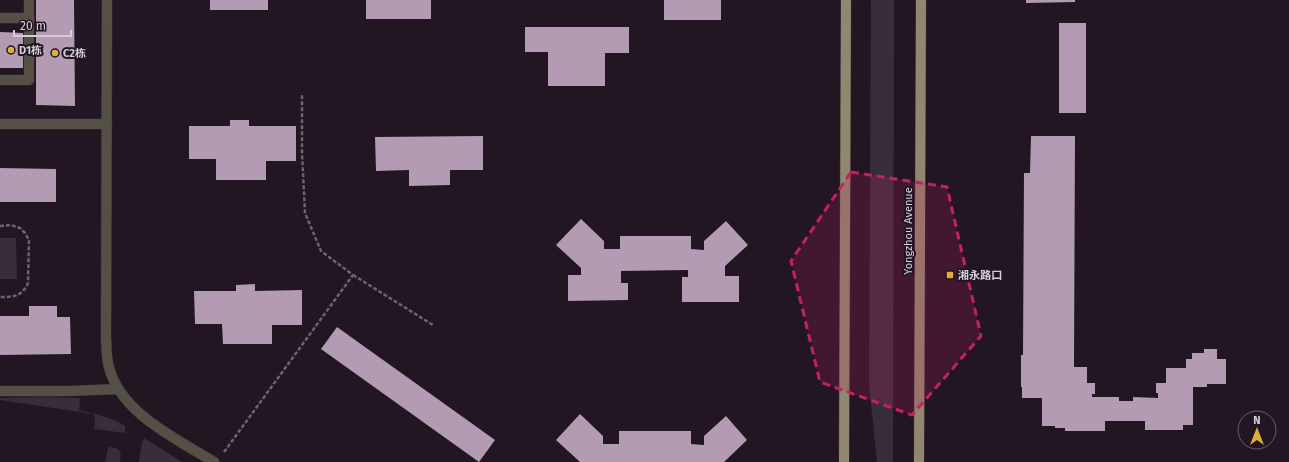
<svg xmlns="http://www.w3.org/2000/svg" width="1289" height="462" font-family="'Fira Sans','Noto Sans SC',sans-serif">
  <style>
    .green { fill: #3a2d3a }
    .building { fill: #b29bb3 }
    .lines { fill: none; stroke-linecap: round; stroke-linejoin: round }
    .lane-casing { stroke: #3a303b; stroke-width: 11 }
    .street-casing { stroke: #3a303b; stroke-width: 11 }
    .primary-casing { stroke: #3a303b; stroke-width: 11 }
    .path { stroke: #6c636d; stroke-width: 2.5; stroke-dasharray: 4 2; stroke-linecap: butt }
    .lane { stroke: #555045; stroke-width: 10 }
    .street { stroke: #555045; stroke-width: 10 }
    .primary { stroke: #91866e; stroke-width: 10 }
    .marked { fill: #c32161; fill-opacity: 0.2; stroke: #c32161; stroke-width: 3; stroke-dasharray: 8 5; stroke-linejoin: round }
    .poi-dot { fill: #dfb034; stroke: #211622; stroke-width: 1.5 }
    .labels { text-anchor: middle; stroke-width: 4; stroke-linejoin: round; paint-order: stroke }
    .poi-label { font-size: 11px; font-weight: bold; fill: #d6ced6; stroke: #211622; text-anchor: start }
    .street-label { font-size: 11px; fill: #d6ced6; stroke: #211622 }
  </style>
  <rect width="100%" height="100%" fill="#211622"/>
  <path class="green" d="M871,0H894L893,462H877L869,385Z
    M0,238H16L17,279H0Z
    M43,397L80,398L79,410C96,414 111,417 125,426V433L94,429L95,416L93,414L0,400V398Z
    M144,438L182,462H139L142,442Z
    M108,447C120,448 122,449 120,462H105Z"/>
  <path class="building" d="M36,0H74L75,106L36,105Z
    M210,0H268V10H210Z
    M366,0H431V19H366Z
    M664,0H721V20H664Z
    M1026,0H1075V2L1026,3Z
    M1059,23H1086V113H1059Z
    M525,27H629V53H605V86H548V52H525Z
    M0,32L23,33V68H0Z
    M230,120H249V126H296V161H266V180H216V159H189V126H230Z
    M483,136V170H450V185L409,186V170L376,171L375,137Z
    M1031,136H1075L1074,367H1087V383H1095V394H1092V397H1119V401H1133V397L1158,398V393H1156V383H1166V368H1186V359H1192V353H1204V349H1217V359H1226V384H1207V387H1193V425H1183V430H1145V421H1105V431H1065V428H1055V426H1042V398H1022V387H1021V355H1023L1024,173H1030Z
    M0,168L56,169V202H0Z
    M581,219L604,241V249H620V236H691V249L704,250V241L726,221L748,245L725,266V276H739V302H682V277H688V270L621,271V283H628V300L568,301V275H581V268L556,245Z
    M255,284V291L302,290V325H272V344H223L222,324H195L194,291H236V285Z
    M29,306H57V317H70L71,354L0,355V316H29Z
    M337,327L495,440L479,462L321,349Z
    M580,414L603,436V444H619V431H691V444L704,445V436L726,416L747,440L724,462H580L556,440Z"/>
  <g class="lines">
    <defs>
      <path id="lane" d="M0,18H29
        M0,80H29V0
        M0,124H107"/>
      <path id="street" d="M107,0L106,339C107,348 106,358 109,367C120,413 177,439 214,462
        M0,391H70L118,389"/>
      <path id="primary" d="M844,462L846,0
        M919,462L921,0"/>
    </defs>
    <use href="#lane" class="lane-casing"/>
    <use href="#street" class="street-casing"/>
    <use href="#primary" class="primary-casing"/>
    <path class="path" d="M0,226L11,225L20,228L25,233L29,240L28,283C22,297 13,297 0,297
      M353,275L433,325
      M224,452L353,275L321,251L305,213L302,153V94"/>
    <use href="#lane" class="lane"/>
    <use href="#street" class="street"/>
    <use href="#primary" class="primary"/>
  </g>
  <path class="marked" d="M851,172L947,187L981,336L912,415L820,382L791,261Z"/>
  <g class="poi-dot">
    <circle cx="11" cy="50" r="4"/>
    <circle cx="55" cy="53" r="4"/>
    <rect x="946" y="271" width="8" height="8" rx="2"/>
  </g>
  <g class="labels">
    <g class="poi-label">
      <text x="19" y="54">D1栋</text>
      <text x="63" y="57">C2栋</text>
      <text x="958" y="279">湘永路口</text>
    </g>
    <g class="street-label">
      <text transform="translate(908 231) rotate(-90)" y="4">Yongzhou Avenue</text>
    </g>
  </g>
  <g transform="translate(1257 430)"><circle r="19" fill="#211622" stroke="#69606a"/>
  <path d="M0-3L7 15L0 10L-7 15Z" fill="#dfb034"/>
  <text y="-6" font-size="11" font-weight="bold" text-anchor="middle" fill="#d6ced6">N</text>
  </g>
  <path d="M14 30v6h57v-6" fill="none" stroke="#d6ced6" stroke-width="2"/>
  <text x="20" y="30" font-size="12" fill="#d6ced6" stroke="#211622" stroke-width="3" paint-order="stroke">20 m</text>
</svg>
